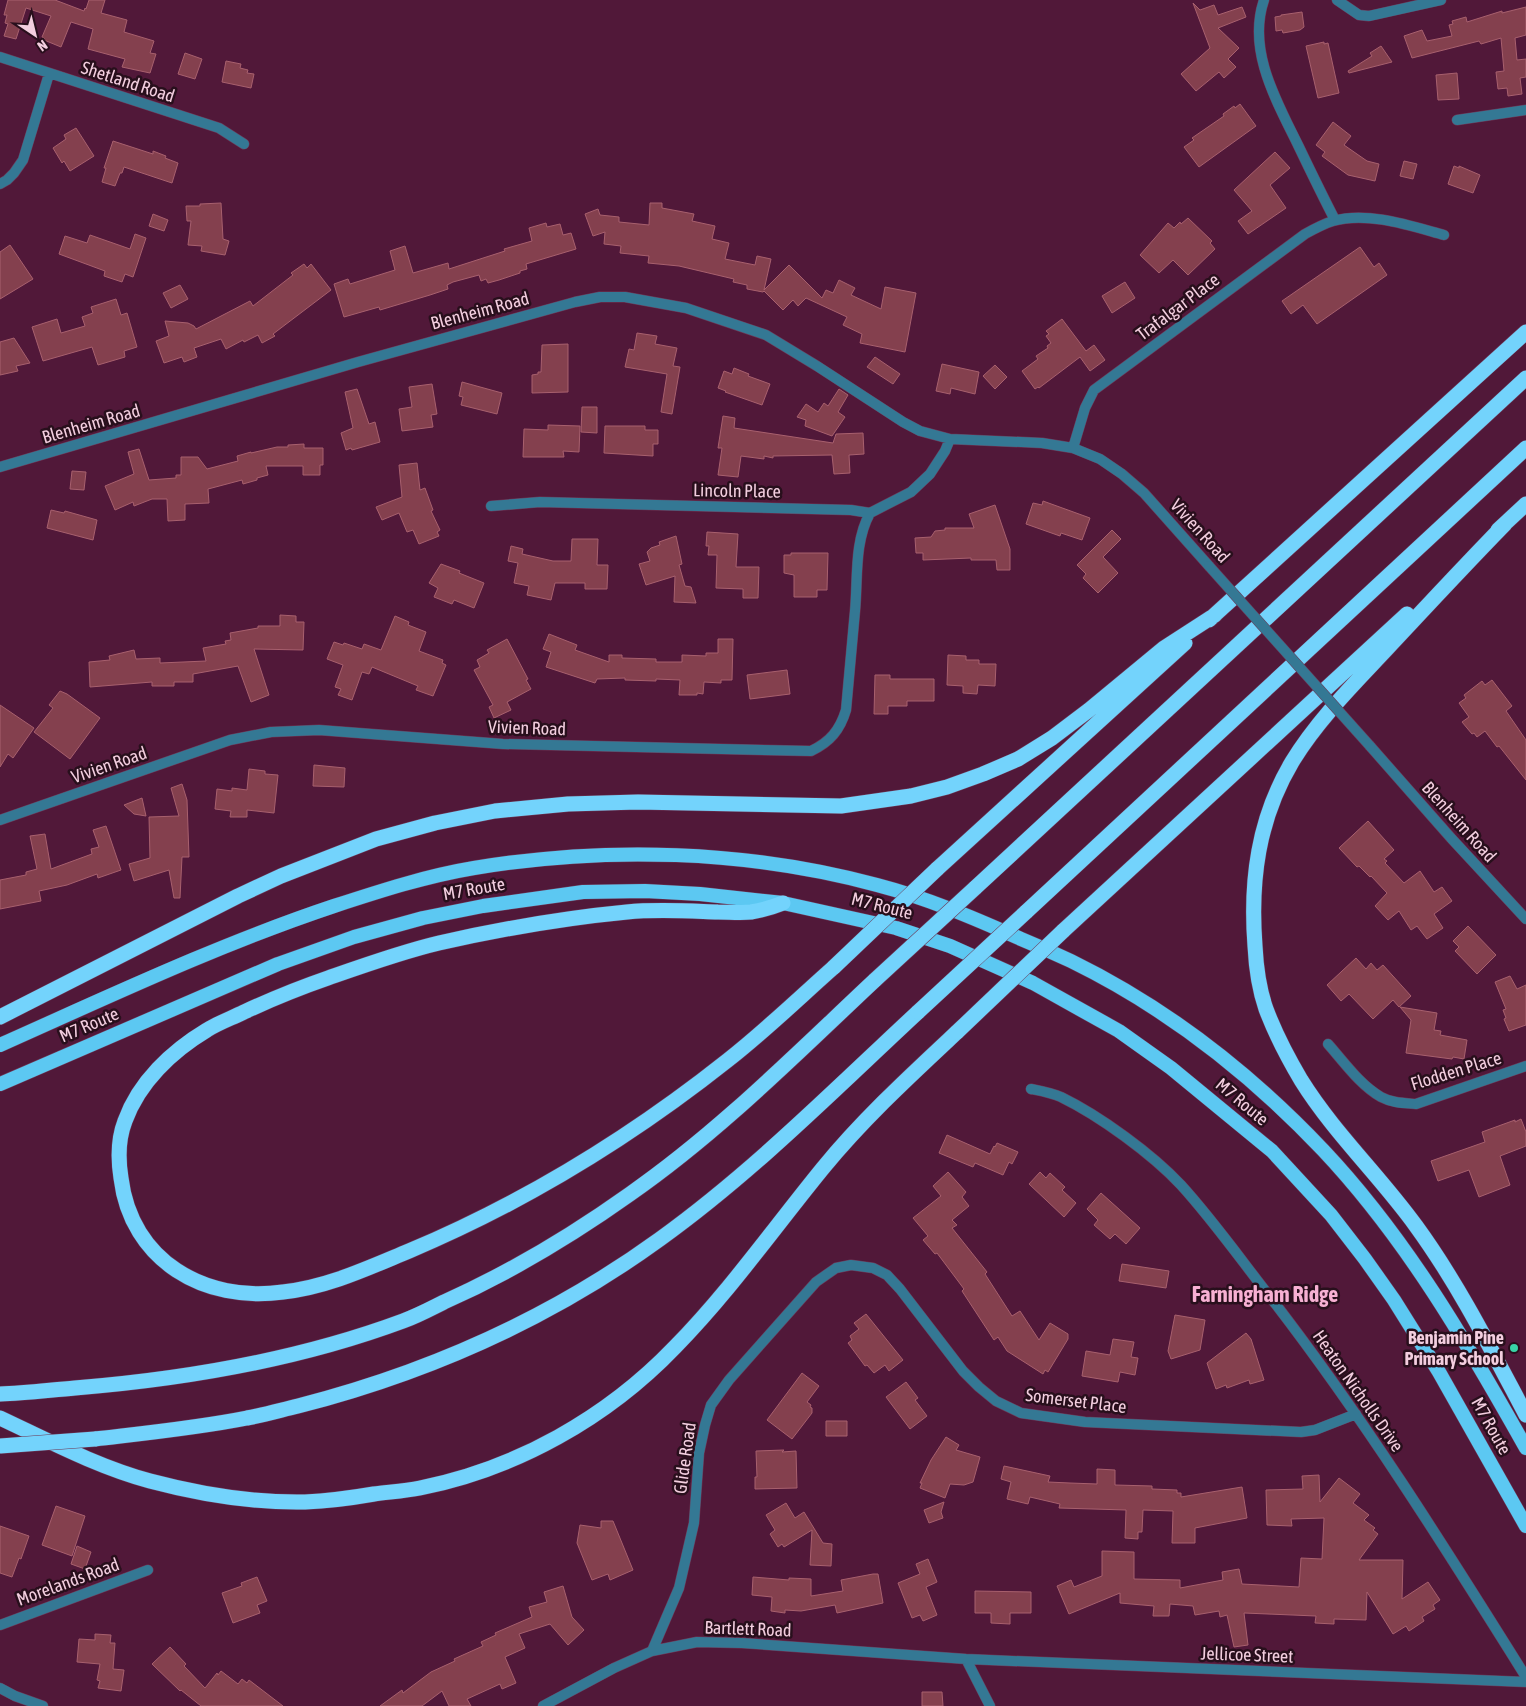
<svg xmlns="http://www.w3.org/2000/svg" width="1526" height="1706" font-family="'Asap Condensed',sans-serif">
  <style>
    .building { fill: #84404e; stroke: #a8606e }
    .lines { fill: none; stroke-linecap: round; stroke-linejoin: round }
    .minor-casing { stroke: #6e3957; stroke-width: 11 }
    .trunk-casing { stroke: #6e3957; stroke-width: 15 }
    .motorway-casing { stroke: #6e3957; stroke-width: 16 }
    .minor { stroke: #347894; stroke-width: 10 }
    .trunk { stroke: #5cc8f2; stroke-width: 14 }
    .motorway { stroke: #73d3fc; stroke-width: 15 }
    .minor-bridge-casing { stroke: #6e3957; stroke-width: 11; stroke-linecap: butt }
    .motorway-bridge-casing { stroke: #6e3957; stroke-width: 16; stroke-linecap: butt }
    .minor-bridge { stroke: #347894; stroke-width: 10 }
    .motorway-bridge { stroke: #73d3fc; stroke-width: 15 }
    .poi-dot { fill: #38d4a6; stroke: #280f1c; stroke-width: 2 }
    .labels { text-anchor: middle; stroke-width: 5; stroke-linejoin: round; paint-order: stroke }
    .street-label { font-size: 18px; fill: #f3cedf; stroke: #280f1c }
    .poi-label { font-size: 18px; font-weight: bold; fill: #f3cedf; stroke: #280f1c; text-anchor: end }
    .district-label { font-size: 22px; font-weight: bold; fill: #f7b0d3; stroke: #280f1c }
  </style>
  <rect width="100%" height="100%" fill="#511839"/>
  <path class="building" d="M8,0H55L84,11L85,8L86,9L89,0H105L101,13L127,20L124,32L154,41L150,53L156,54L150,73L122,67L125,59L88,49L93,29L71,22L61,47L44,40L45,39L42,37L51,16L26,8L16,39L4,36L8,24L5,23L7,15H4Z
    M1193,3L1200,10L1214,5L1218,15L1242,7L1246,17L1218,28L1239,48L1228,59L1236,67L1224,78L1219,72L1196,91L1181,74L1210,48Z
    M1526,7V35L1515,38L1517,60L1526,59V77L1520,78L1522,94L1508,96L1507,88L1498,89L1496,72L1504,71L1501,38L1481,44L1479,41L1412,58L1404,36L1422,30L1427,41L1452,36L1449,25L1453,24L1452,21L1466,17L1467,22L1502,11V13Z
    M1302,12L1304,27L1300,30L1283,33L1282,30L1276,31L1275,17L1281,16V15Z
    M1324,42V44L1328,43L1339,93L1318,98L1306,46Z
    M1381,46L1392,62L1349,73L1348,71L1372,56L1370,53Z
    M185,53L202,59L195,79L178,74Z
    M226,61L241,64L240,68L248,70L247,73L254,74L251,88L222,82Z
    M1457,73L1459,99L1438,100L1436,75Z
    M1240,104L1256,126L1199,167L1184,147L1194,140L1192,138L1224,116L1223,114L1234,106L1235,108Z
    M1333,122L1351,136L1344,145L1367,161L1379,164L1375,181L1348,175L1322,156L1325,152L1316,145Z
    M76,128L94,156L70,171L64,161L62,163L53,148L66,139L64,135Z
    M113,141L153,154V151L166,156L165,158L178,163L172,183L124,167L122,173H120L115,186L102,182L106,168H104Z
    M1275,152L1290,168L1270,185L1286,208L1248,234L1238,221L1252,211L1234,190Z
    M1404,161L1417,164L1413,179L1400,176Z
    M1454,166L1459,168V166L1480,175L1473,193L1448,184Z
    M221,203L223,239L229,241L225,255L201,251L202,246L188,245L191,221H187L186,206H200V204Z
    M650,203H662V208L694,214L692,221L715,226L712,239L729,243L725,259L755,265L757,256L771,259L764,290L789,265L822,298L826,290L833,293L839,280L855,288L851,295L881,309L885,287L916,293L905,352L860,343L862,334L843,325L847,317L806,298L798,306L793,300L783,310L764,291L763,292L747,289V285L733,282L734,279L679,266L648,263L649,256L620,253L621,246L604,244L605,232L593,236L585,214L598,209L600,215L619,217V222L649,225Z
    M153,214L168,220L164,231L149,226Z
    M1188,218L1212,241L1210,243L1215,249L1188,275L1173,260L1159,273L1140,255L1168,223L1174,228L1180,222L1181,224Z
    M546,223L547,227L560,224L563,235L571,233L576,249L526,264L527,269L520,271V273L499,280L488,283L486,279L481,281L479,275L453,282L447,285L448,289L430,295L380,310L379,307L344,317L334,284L348,279L350,284L395,270L390,251L405,246L413,273L448,263L449,269L505,251L504,249L532,241L529,228Z
    M135,234L146,238L133,277L125,274L122,282L104,276L105,271L59,254L65,236L87,243L90,235L130,249Z
    M10,245L33,279L0,299V252Z
    M1360,247L1374,267L1379,263L1387,275L1317,324L1303,305L1291,314L1282,301Z
    M304,264L307,268L311,264L331,290L273,334L275,336L262,343L258,335L244,342L243,340L226,349L221,339L194,348L197,357L184,362L182,357L164,363L156,341L169,336L165,321L188,323L194,326L196,329L250,301L253,306L293,275L291,273Z
    M1125,282L1135,298L1112,313L1102,296Z
    M180,285L188,299L171,308L163,293Z
    M116,299L121,315L127,313L137,347L124,351L125,357L98,365L92,347L43,361L32,327L57,319L61,333L85,326L82,317L93,313L91,307Z
    M1062,319L1086,351L1094,345L1105,360L1090,371L1080,357L1039,388L1038,387L1035,389L1022,371L1038,359L1036,356L1048,348L1047,346L1051,343L1046,336L1049,334L1046,331Z
    M637,333L657,336L655,344L677,348L673,366L680,367L672,414L661,412L667,374L625,367L629,349L634,350Z
    M14,338L30,363L16,366L18,371L0,375V342Z
    M568,344V392L532,393V375L538,374V372H541L542,345Z
    M875,357L900,374L893,384L867,367Z
    M942,364L979,372L975,394L951,388L950,394L936,391Z
    M995,365L1007,377L995,389L983,376Z
    M734,368L749,374L748,376L770,384L762,405L725,392L726,391L718,388L724,371L732,374Z
    M462,382L502,393L497,414L461,405L463,397L459,396Z
    M432,384L437,414L431,415L433,427L402,431L399,409L412,407L409,387Z
    M357,389L369,424L375,422L380,442L352,450L351,448L346,450L341,433L353,428L345,392Z
    M839,389L848,395L838,412L845,417L832,436L805,426L806,420L797,417L806,404L818,412L824,403L828,406Z
    M582,407H597V433L581,432Z
    M723,416L735,418L734,428L833,443L836,434L863,433L864,454L849,455L850,473L834,474L832,455L773,456V458L764,456V459L741,456L738,477L718,475L722,448H718Z
    M548,425L580,426L579,452L563,451L564,457H523L524,429L548,430Z
    M605,426H645V430H658V444H653V456L604,453Z
    M304,444V448H323V465H320V475H303V466H266L268,475L257,478V480L243,484L242,480L208,489L209,503L185,504V520L168,521L167,499H152L134,506L133,502L115,510L105,486L134,474L128,452L139,449L149,480L176,478V475H181V457H198L207,469L238,461L237,456L251,452V453L277,447H288V445Z
    M417,463L420,490L425,488L433,510L431,511L440,530L437,532L439,536L419,544L413,530L407,532L399,513L382,520L376,507L402,497L399,465Z
    M72,471L86,472L84,490L70,489Z
    M1043,501L1090,518L1082,540L1061,533L1060,536L1026,524L1033,503L1042,505Z
    M995,505L1010,549V570H997L996,560H971V558L923,560V553H916L915,538L931,537L935,531L945,530V528H974L969,514Z
    M51,510L64,513L65,511L97,520L93,540L47,528Z
    M1112,530L1121,539L1103,557L1118,573L1098,593L1083,578L1086,574L1077,565Z
    M707,532L738,534L736,567H759L758,598H743V589L716,588L717,555H708L709,546H706Z
    M676,536L682,564L679,565L685,586L691,587L696,603L674,602L675,576L646,585L639,564L650,561L647,552L651,548L660,545L659,542Z
    M572,539H598L597,565H608L607,589H585V583H555L551,600L527,595L529,586L514,583L518,563L508,561L511,546L523,549L522,554L553,561H571Z
    M791,553H828L827,590H817V597H794V575L784,573V555H791Z
    M441,564L460,571L459,573L484,583L474,608L454,600L452,604L434,597L438,588L429,583Z
    M280,615L296,616V622H304L303,650L254,649L269,695L251,702L238,666L193,674V682H174V686H152V682L90,687L89,662L110,660L109,656L134,650L136,659L160,658V663L206,661L203,648L226,644L225,641L231,640L230,633L258,628V626H280Z
    M395,616L409,622L408,625L426,632L419,651L443,660L442,663L446,665L433,696L416,690L418,686L372,667L369,674L362,672L352,700L338,695L341,689L335,687L343,665L327,659L334,642L343,645L344,643L362,649L364,644L381,650Z
    M549,634L577,645L575,650L609,662V655H622V658L656,659V662H682V655L706,656V653H718V639H733L732,680H721V683L704,682L703,694L697,693V695H679L680,680L656,679V681L625,680V678L597,679L595,683L546,667L551,652L543,649Z
    M507,639L528,679L526,680L531,689L507,702L511,710L494,718L489,707L493,705L474,670L480,667L477,660L489,653L487,650Z
    M948,655L966,656V660H979V664H996L995,686L978,685L977,694L963,693V686L947,685Z
    M787,670L790,694L750,699L747,675Z
    M875,675H890V679H934V701H907V706H888V714H874Z
    M1492,680L1512,706L1506,711L1526,740V780L1499,746L1497,747L1485,731L1477,737L1474,733L1472,734L1462,722L1469,717L1459,703L1466,698L1464,695L1482,681L1485,685Z
    M60,691L67,694L100,718L70,759L34,732L53,708L49,705Z
    M0,705L34,728L13,758L8,754L0,767Z
    M314,765L345,768L344,787L313,786Z
    M249,769L265,771V774L278,775L274,813L247,810V817H230L231,811L215,809L217,789L232,791V788L247,790Z
    M182,784L187,800L189,857H182L180,898H174L169,870L134,881L129,864L150,858L149,817L179,816L171,788Z
    M142,798L146,816L134,814L124,805Z
    M1368,821L1394,850L1384,859L1387,861L1385,863L1404,883L1420,871L1434,892L1442,887L1452,901L1434,914L1443,928L1427,939L1417,926L1411,930L1399,911L1388,920L1375,906L1387,893L1371,876L1370,877L1359,866L1357,867L1339,848Z
    M106,826L121,870L98,878L97,874L67,885L39,891L41,901L0,909V880L26,875V872L37,869L30,836L45,834L51,869L92,854L91,849L99,847L93,830Z
    M1468,926L1496,955L1477,974L1455,951L1459,947L1453,941Z
    M1356,958L1366,969L1371,963L1377,970L1383,965L1411,996L1399,1007L1393,1000L1373,1019L1349,994L1341,1001L1327,985Z
    M1510,976L1517,989L1526,985V1025L1509,1031L1504,1019L1506,1018L1503,1010L1506,1009L1495,982Z
    M1400,1007L1437,1013L1434,1030L1441,1031L1440,1035L1467,1040L1464,1059L1453,1057L1452,1059L1406,1053L1411,1020Z
    M1521,1119L1526,1132V1146L1500,1156L1510,1185L1479,1197L1469,1170L1438,1181L1431,1161L1485,1142L1482,1132L1515,1120V1122Z
    M947,1135L990,1154L994,1146L995,1147L997,1143L1018,1152L1012,1164L1009,1162L1003,1175L975,1163L973,1167L939,1153Z
    M948,1172L966,1192L962,1197L969,1206L952,1220L957,1225L952,1228L987,1272L985,1274L1012,1316L1020,1311L1039,1340L1050,1323L1068,1334V1339L1048,1372L1045,1370L1043,1374L1007,1351L998,1337L994,1340L962,1291L964,1289L937,1253L935,1254L923,1240L928,1236L913,1218L941,1196L933,1186Z
    M1040,1172L1046,1178L1050,1173L1065,1187L1062,1190L1076,1203L1064,1217L1029,1184Z
    M1101,1193L1140,1228L1126,1244L1115,1234L1110,1239L1094,1225L1098,1220L1087,1209Z
    M1122,1264L1169,1271L1166,1288L1119,1281Z
    M866,1314L903,1360L889,1371L885,1365L874,1373L867,1365L865,1366L848,1343L852,1340L850,1336L859,1329L854,1323Z
    M1175,1315L1205,1320L1200,1350L1171,1359L1168,1351Z
    M1246,1333L1251,1339L1264,1380L1250,1384L1249,1380L1227,1388L1226,1385L1216,1389L1207,1363Z
    M1113,1339L1134,1342L1131,1357L1138,1358L1135,1375L1120,1372L1118,1382L1082,1376L1086,1351L1110,1355Z
    M802,1373L819,1386L807,1402L811,1405L810,1407L812,1408V1413L792,1439L767,1420Z
    M906,1382L918,1398L915,1400L927,1416L910,1429L886,1397Z
    M826,1421H847V1436H826Z
    M946,1437L959,1445L956,1450L980,1457L973,1482L964,1485L950,1484L945,1498L920,1488L922,1483H920L931,1460Z
    M784,1450L782,1452L796,1451L797,1488L755,1489V1477H757L756,1451Z
    M1004,1466L1050,1476L1048,1482L1070,1483L1097,1484V1469L1115,1470V1485L1152,1486V1489L1177,1490V1493H1181V1497L1242,1487L1247,1518L1195,1528V1543H1172L1173,1511L1143,1510L1142,1532H1138V1539L1125,1538L1126,1510L1059,1508L1060,1504L1030,1497L1028,1504L1007,1499L1011,1482L1001,1479Z
    M1319,1475L1320,1502L1339,1478L1360,1494L1353,1503L1369,1515L1364,1520L1375,1528L1373,1530L1378,1534L1359,1560H1403L1402,1599L1428,1582L1440,1600L1433,1605L1435,1609L1422,1617L1424,1621L1409,1631L1406,1626L1393,1634L1367,1592L1366,1620L1334,1619V1624L1315,1623L1316,1616L1244,1613L1248,1645L1234,1647L1227,1615L1220,1617L1219,1611L1195,1615L1193,1606L1170,1604L1169,1616H1153L1154,1606L1120,1603V1593L1069,1614L1057,1586L1071,1580L1074,1587L1102,1576V1551L1134,1552V1579L1180,1580V1588L1223,1580L1222,1572L1239,1569L1242,1584L1299,1587L1301,1558L1322,1559L1324,1518L1291,1519L1292,1526L1267,1525L1266,1490L1303,1489L1302,1476Z
    M944,1502L941,1512L943,1518L929,1523L924,1510Z
    M786,1503L795,1518L804,1512L823,1543L832,1544L831,1566L810,1565L812,1530L784,1547L782,1544L778,1547L770,1534L775,1530L766,1515Z
    M56,1506L85,1516L72,1556L42,1545Z
    M601,1521H613L633,1570L610,1580L608,1574L592,1580L577,1543L580,1525L601,1528Z
    M0,1526L29,1536L21,1559L19,1558L12,1577L0,1573Z
    M77,1546L91,1552L85,1569L71,1564Z
    M928,1559L937,1582L926,1587L937,1615L923,1621L920,1615L912,1618L898,1583L920,1574L916,1564Z
    M873,1574H878L883,1603L837,1613L835,1605L801,1611L785,1610V1613L771,1611L772,1597L752,1595L753,1577L789,1580V1578L811,1579V1596L843,1591L841,1580Z
    M257,1577L267,1601L257,1605L260,1613L233,1623L222,1593L242,1586L241,1583Z
    M563,1586L572,1617L584,1630L568,1645L550,1624L519,1634L525,1648L505,1657L516,1683L502,1689L500,1684L467,1699L471,1706H449L442,1691L422,1706H380L402,1690L403,1693L431,1672L455,1661L454,1659L483,1646L481,1642L496,1635L495,1633L532,1617L529,1607L547,1602L544,1592Z
    M975,1591L1031,1592V1613H1010V1624L991,1623V1613H975Z
    M95,1634L111,1635L110,1643H115L113,1669L124,1670L121,1691L98,1688L100,1681L97,1680L100,1664L77,1662L79,1639L95,1640Z
    M170,1647L186,1664L184,1666L205,1688L217,1673L218,1675L221,1671L238,1684L242,1679L247,1683L249,1680L283,1706H201L181,1690L180,1691L152,1664Z
    M922,1692H942L943,1706H922Z"/>
  <g class="lines">
    <defs>
      <path id="minor" d="M1264,0C1247,50 1276,100 1298,145C1310,170 1322,195 1335,220
        M1337,0L1359,15L1369,16L1441,0
        M0,57L219,128L244,144
        M1457,120L1526,110
        M0,184L7,180L14,173L23,160L49,74
        M1073,448L1085,408L1094,390L1305,234C1314,229 1323,224 1333,221C1368,211 1411,226 1444,235
        M0,467L358,362L575,302L600,297H625L686,308L766,335L817,366L903,422L920,431L950,439L1042,443L1073,448L1100,459L1122,474L1144,493L1209,566
        M491,506L540,502L851,510L870,513L911,492L930,474L945,451L950,439
        M1370,746L1451,838L1526,919
        M0,820L230,740L271,732L319,730L503,744L811,751C830,742 840,730 846,710C849,677 852,644 855,611C858,578 854,542 870,513
        M1328,1044C1344,1062 1360,1085 1381,1097C1392,1103 1404,1103 1416,1104L1526,1066
        M1031,1089C1041,1091 1052,1093 1061,1097C1100,1116 1152,1154 1181,1185C1212,1219 1239,1257 1267,1293C1362,1415 1444,1546 1526,1677
        M0,1625L148,1570
        M652,1651L679,1588L694,1523L699,1453L705,1425L711,1405L729,1380L816,1282L836,1268L851,1265L873,1268L887,1275L900,1289L963,1371L979,1387L996,1401L1021,1413L1085,1422L1301,1432L1315,1430L1356,1414
        M966,1659L990,1706
        M0,1688L15,1696L43,1706
        M543,1706L614,1668L652,1651L697,1642L742,1643L966,1659L1526,1682"/>
      <path id="trunk" d="M0,1045C110,996 220,944 334,906C380,891 426,876 474,868C606,846 747,850 877,885C927,898 974,918 1021,939C1038,946 1054,953 1071,961C1165,1007 1251,1074 1323,1150C1406,1238 1467,1343 1526,1448
        M0,1084L278,964L354,937L423,918L483,906L583,892L645,891L700,894L783,903L896,928L950,946L1033,983L1119,1031L1171,1068L1272,1151L1331,1215L1365,1259L1394,1300L1439,1372L1526,1526"/>
      <path id="motorway" d="M1505,524C1464,566 1424,609 1384,652C1352,686 1317,721 1292,762C1258,819 1250,881 1255,946C1256,966 1259,989 1266,1009C1275,1033 1288,1058 1301,1080C1334,1133 1380,1176 1416,1226C1459,1285 1492,1351 1526,1415
        M1498,530L1526,504
        M1209,620L1526,332
        M937,869L1185,643
        M975,888L1526,378
        M783,903C773,907 763,910 751,912C741,913 729,912 718,912C688,911 657,909 627,912C564,918 501,929 439,943C401,952 365,965 328,978C299,988 272,999 244,1012C232,1018 218,1023 207,1030C172,1051 139,1082 125,1121C118,1139 118,1159 121,1178C131,1261 205,1303 283,1292C328,1287 368,1268 409,1251C523,1203 631,1137 728,1060C765,1031 799,998 834,967
        M1026,912L1526,448
        M1063,931L1407,614
        M0,1017L238,896L281,876L376,839L435,823L495,811L568,804L638,802L841,806L911,796L947,787L983,774L1018,759L1052,738L1089,710L1164,648L1215,615
        M0,1394C25,1393 50,1390 75,1388C186,1379 298,1360 403,1321C417,1316 430,1309 444,1302C509,1273 571,1236 630,1194C719,1132 796,1054 875,980
        M0,1418C49,1441 98,1467 150,1481C199,1494 253,1503 305,1502C328,1501 351,1498 374,1494C389,1492 405,1491 420,1488C516,1469 607,1418 675,1347C729,1292 774,1228 823,1168C863,1119 911,1075 957,1032
        M95,1439C146,1433 197,1428 247,1418C264,1415 281,1410 298,1406C427,1373 551,1318 660,1239C753,1172 834,1090 918,1012"/>
    </defs>
    <use href="#minor" class="minor-casing"/>
    <use href="#trunk" class="trunk-casing"/>
    <use href="#motorway" class="motorway-casing"/>
    <use href="#minor" class="minor"/>
    <use href="#trunk" class="trunk"/>
    <use href="#motorway" class="motorway"/>
    <defs>
      <path id="minor-bridge" d="M1209,566L1370,746"/>
      <path id="motorway-bridge" d="M834,967L937,869
        M875,980L975,888
        M918,1012L1026,912
        M957,1032L1063,931
        M0,1446L95,1439"/>
    </defs>
    <use href="#minor-bridge" class="minor-bridge-casing"/>
    <use href="#motorway-bridge" class="motorway-bridge-casing"/>
    <use href="#minor-bridge" class="minor-bridge"/>
    <use href="#motorway-bridge" class="motorway-bridge"/>
  </g>
  <circle class="poi-dot" cx="1514" cy="1348" r="5"/>
  <g class="labels">
    <g class="street-label">
      <text transform="translate(128 82) rotate(18)" y="6">Shetland Road</text>
      <text transform="translate(1178 307) rotate(-37)" y="6">Trafalgar Place</text>
      <text transform="translate(480 311) rotate(-15)" y="6">Blenheim Road</text>
      <text transform="translate(91 424) rotate(-16)" y="6">Blenheim Road</text>
      <text transform="translate(737 491) rotate(1)" y="6">Lincoln Place</text>
      <text transform="translate(1200 531) rotate(48)" y="6">Vivien Road</text>
      <text transform="translate(527 728) rotate(2)" y="6">Vivien Road</text>
      <text transform="translate(109 765) rotate(-19)" y="6">Vivien Road</text>
      <text transform="translate(1459 822) rotate(48)" y="6">Blenheim Road</text>
      <text transform="translate(474 889) rotate(-10)" y="6">M7 Route</text>
      <text transform="translate(882 906) rotate(14)" y="6">M7 Route</text>
      <text transform="translate(89 1025) rotate(-23)" y="6">M7 Route</text>
      <text transform="translate(1456 1071) rotate(-17)" y="6">Flodden Place</text>
      <text transform="translate(1242 1102) rotate(40)" y="6">M7 Route</text>
      <text transform="translate(1358 1391) rotate(55)" y="6">Heaton Nicholls Drive</text>
      <text transform="translate(1076 1401) rotate(7)" y="6">Somerset Place</text>
      <text transform="translate(1491 1426) rotate(61)" y="6">M7 Route</text>
      <text transform="translate(685 1458) rotate(-82)" y="6">Glide Road</text>
      <text transform="translate(68 1582) rotate(-20)" y="6">Morelands Road</text>
      <text transform="translate(748 1629) rotate(2)" y="6">Bartlett Road</text>
      <text transform="translate(1247 1655) rotate(2)" y="6">Jellicoe Street</text>
    </g>
    <g class="poi-label">
      <text x="1504" y="1344">Benjamin Pine<tspan x="1504" dy="21">Primary School</tspan></text>
    </g>
    <g class="district-label">
      <text x="1265" y="1302">Farningham Ridge</text>
    </g>
  </g>
  <g transform="translate(35 35) rotate(145)" stroke="#280f1c" stroke-width="4" paint-order="stroke">
  <path d="M0-4L9 19L0 12L-9 19Z" fill="#f3cedf"/>
  <text y="-8" font-size="14" font-weight="bold" text-anchor="middle" fill="#f3cedf">N</text>
  </g>
</svg>
